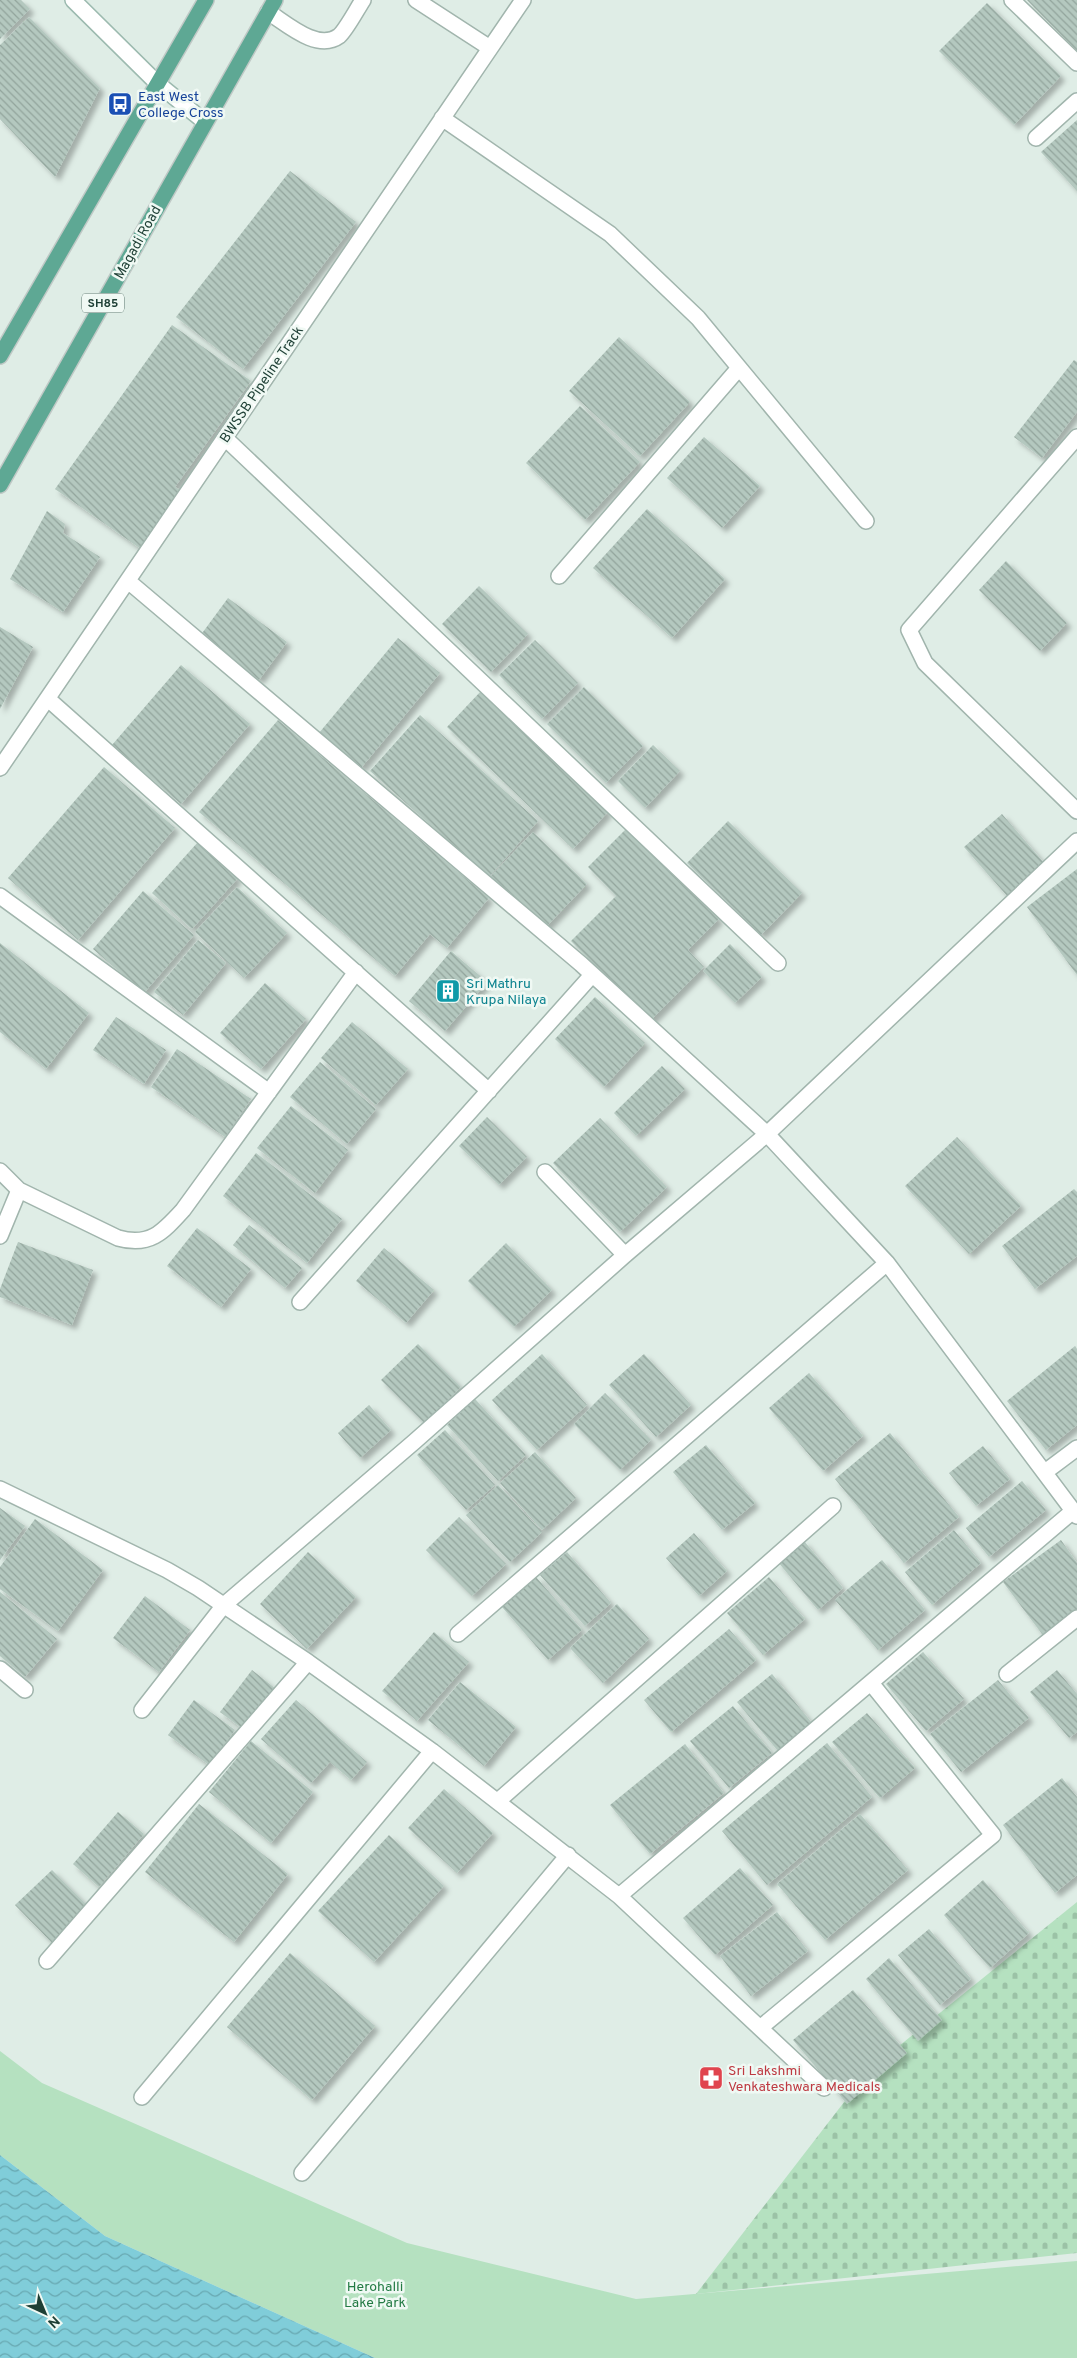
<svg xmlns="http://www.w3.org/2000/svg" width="1077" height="2358" font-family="Overpass,sans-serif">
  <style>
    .green { fill: #b5e1c0 }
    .cemetery { fill: url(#cemetery-stones) }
    .water { fill: url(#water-waves) }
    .building { fill: url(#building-back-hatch); filter: url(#shadow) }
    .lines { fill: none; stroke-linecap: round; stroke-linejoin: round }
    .lane-casing { stroke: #a1b5ad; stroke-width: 18 }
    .street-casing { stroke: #a1b5ad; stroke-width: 18 }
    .secondary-casing { stroke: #9cbaaf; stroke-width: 18 }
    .primary-casing { stroke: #c0c9c6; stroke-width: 18 }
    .lane { stroke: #fff; stroke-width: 15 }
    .street { stroke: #fff; stroke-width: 15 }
    .secondary { stroke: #fff; stroke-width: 15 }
    .primary { stroke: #5ea894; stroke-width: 15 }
    .labels { text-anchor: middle; stroke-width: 5; stroke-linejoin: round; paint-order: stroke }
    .shield { fill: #f0f9f4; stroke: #5d776e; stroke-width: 1 }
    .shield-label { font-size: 12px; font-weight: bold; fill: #1e3f35 }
    .transit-label { font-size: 14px; fill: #164399; stroke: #f0f9f4; text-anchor: start }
    .street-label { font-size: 14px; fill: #1e3f35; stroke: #f0f9f4 }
    .culture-label { font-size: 14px; fill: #0d838f; stroke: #f0f9f4; text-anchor: start }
    .health-label { font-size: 14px; fill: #be3a42; stroke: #f0f9f4; text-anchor: start }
    .park-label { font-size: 14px; fill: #237b44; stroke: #f0f9f4 }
  </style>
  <defs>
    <pattern id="cemetery-stones" width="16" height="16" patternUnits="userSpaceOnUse" patternTransform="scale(1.25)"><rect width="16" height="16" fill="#b5e1c0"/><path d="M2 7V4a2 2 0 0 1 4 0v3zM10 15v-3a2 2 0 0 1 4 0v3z" fill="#9bc2a6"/></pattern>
    <pattern id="water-waves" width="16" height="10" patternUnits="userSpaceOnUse" patternTransform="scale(1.25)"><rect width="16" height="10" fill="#80cdd9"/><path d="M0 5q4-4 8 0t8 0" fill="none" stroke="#68a8b1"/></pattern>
    <pattern id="building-back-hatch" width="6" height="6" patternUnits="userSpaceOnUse" patternTransform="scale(1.25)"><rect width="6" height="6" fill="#b4c8bf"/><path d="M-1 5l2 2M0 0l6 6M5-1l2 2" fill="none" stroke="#92a49c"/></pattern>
    <filter id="shadow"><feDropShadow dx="4.5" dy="4.5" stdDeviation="2.5" flood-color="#0004"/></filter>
  </defs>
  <rect width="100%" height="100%" fill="#dfede6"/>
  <path class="green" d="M0,2051L42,2083L407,2243L636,2299L1077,2261V2358H375L105,2236L0,2155Z"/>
  <path class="cemetery" d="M1077,1902V2253L696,2294L868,2071Z"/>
  <path class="water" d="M0,2155L105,2236L375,2358H0Z"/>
  <path class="building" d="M0,0H21L30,9L0,39Z
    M1027,0H1077V51Z
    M987,3L1061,76L1014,125L939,51Z
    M29,17L100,88L55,177L0,119V45Z
    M1077,120V191L1041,152Z
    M290,171L356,222L243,369L176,317Z
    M172,325L251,381L175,487L182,491L141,549L55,489Z
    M619,337L690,402L640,456L569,391Z
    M1074,360L1077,362V412L1042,458L1014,437Z
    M580,406L640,462L585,520L526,463Z
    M704,437L760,486L722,528L667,478Z
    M647,509L725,579L672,638L593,568Z
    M47,511L65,524L63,533L100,557L63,612L10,579Z
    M1006,561L1067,623L1040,651L979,590Z
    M479,586L528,634L491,672L442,624Z
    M228,598L287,642L259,680L200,636Z
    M0,627L33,647L0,709Z
    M398,638L440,673L361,768L319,733Z
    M535,640L578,683L542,719L499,675Z
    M181,665L250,724L181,804L112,745Z
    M584,687L643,746L606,783L547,724Z
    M482,690L608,812L573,849L447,727Z
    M420,715L538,821L489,877L370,771Z
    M278,720L489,898L447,948L430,934L395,976L199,812Z
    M653,745L680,771L645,808L618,781Z
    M104,767L175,828L78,940L8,878Z
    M1002,814L1045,864L1008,897L964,847Z
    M728,821L802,893L761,935L687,863Z
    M628,827L719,919L688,950L704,967L650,1021L571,941L616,896L588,867Z
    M533,832L587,884L544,929L490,877Z
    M198,842L238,878L192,929L152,893Z
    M1077,869V975L1027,907Z
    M237,887L287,933L244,978L195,932Z
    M143,891L194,935L144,993L93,949Z
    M198,940L226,963L183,1015L154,992Z
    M0,943L89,1013L46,1069L0,1032Z
    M730,944L762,977L735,1003L703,971Z
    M451,951L487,982L445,1031L409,1001Z
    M265,983L306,1019L261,1069L220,1033Z
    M595,997L645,1043L604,1087L555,1039Z
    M116,1017L166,1050L144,1084L93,1050Z
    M352,1022L408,1069L376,1105L321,1058Z
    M177,1049L251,1099L225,1137L151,1087Z
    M320,1062L376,1109L347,1144L290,1097Z
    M662,1066L685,1089L636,1136L614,1113Z
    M291,1106L348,1150L315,1193L257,1148Z
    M487,1117L527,1157L499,1185L459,1146Z
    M600,1118L667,1187L620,1232L553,1163Z
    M957,1137L1021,1206L969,1254L905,1186Z
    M256,1153L342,1219L307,1263L223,1196Z
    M1074,1189L1077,1192V1256L1035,1289L1002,1246Z
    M249,1225L302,1268L285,1288L233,1245Z
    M197,1228L251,1269L221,1307L167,1266Z
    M18,1242L93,1270L72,1325L0,1297V1289Z
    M506,1243L552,1290L514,1327L468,1281Z
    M384,1248L434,1290L406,1323L356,1281Z
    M418,1344L461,1387L424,1423L381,1380Z
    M1075,1346L1077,1349V1425L1046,1450L1007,1401Z
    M542,1354L587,1405L537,1450L492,1400Z
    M644,1354L691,1405L656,1437L609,1385Z
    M809,1373L863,1436L823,1471L769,1408Z
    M605,1393L651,1440L620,1470L574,1424Z
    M475,1399L526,1455L498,1481L447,1425Z
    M369,1405L391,1430L360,1458L338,1433Z
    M445,1430L495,1485L466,1510L417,1455Z
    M890,1433L959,1517L904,1563L835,1479Z
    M706,1445L755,1503L722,1530L673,1472Z
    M983,1446L1010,1479L976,1506L949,1473Z
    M535,1452L576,1498L542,1530L500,1483Z
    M1022,1481L1046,1510L989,1557L966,1528Z
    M498,1485L542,1532L510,1562L466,1515Z
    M0,1508L25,1526L0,1560Z
    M459,1517L506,1564L472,1596L426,1550Z
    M35,1519L103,1570L58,1631L0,1589V1567Z
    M954,1530L981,1563L932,1605L905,1572Z
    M694,1533L727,1571L699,1596L666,1558Z
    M1061,1540L1077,1563V1615L1045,1638L1003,1582Z
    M804,1541L843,1588L818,1610L778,1562Z
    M308,1552L356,1597L307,1649L260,1604Z
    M567,1552L611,1603L585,1626L540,1575Z
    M882,1560L925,1610L878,1650L835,1600Z
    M536,1577L582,1630L548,1660L502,1607Z
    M769,1577L805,1619L763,1655L727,1613Z
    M0,1592L57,1639L25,1677L0,1656Z
    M145,1596L190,1630L159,1672L113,1638Z
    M617,1604L649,1639L603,1683L570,1648Z
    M729,1629L756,1660L671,1732L644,1700Z
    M434,1632L469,1662L417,1721L382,1691Z
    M923,1652L964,1699L926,1731L886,1684Z
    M252,1670L276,1689L244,1730L220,1712Z
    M1057,1670L1077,1694V1732L1069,1738L1030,1692Z
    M772,1674L812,1723L778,1751L737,1702Z
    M998,1680L1029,1718L961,1772L930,1734Z
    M460,1682L516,1727L484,1766L428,1720Z
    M194,1700L235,1730L209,1765L168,1735Z
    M296,1700L367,1762L351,1780L330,1762L311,1783L261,1739Z
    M733,1706L772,1753L729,1788L690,1741Z
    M867,1713L915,1768L880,1798L832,1742Z
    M251,1741L313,1792L271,1843L209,1792Z
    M827,1743L872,1797L767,1885L722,1831Z
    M685,1744L724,1793L650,1854L610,1805Z
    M1062,1778L1077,1797V1875L1055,1893L1003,1825Z
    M444,1789L493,1833L457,1873L408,1828Z
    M199,1804L288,1874L234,1942L145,1872Z
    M118,1812L144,1834L99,1887L73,1864Z
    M860,1814L908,1870L825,1940L777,1884Z
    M389,1835L444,1886L374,1962L318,1911Z
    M740,1868L773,1905L715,1955L683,1918Z
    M52,1870L89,1907L52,1943L15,1905Z
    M983,1880L1029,1933L990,1968L944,1915Z
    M777,1912L808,1951L751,1996L720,1956Z
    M929,1929L971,1979L940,2005L898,1955Z
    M290,1953L375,2026L312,2100L227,2027Z
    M889,1958L942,2020L918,2041L866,1979Z
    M853,1990L907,2053L847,2104L793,2040Z"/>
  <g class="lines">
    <defs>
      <path id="lane" d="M268,12C286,23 317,52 339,36C346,30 357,9 363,0"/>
      <path id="street" d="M416,0L490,48
        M1012,0L1077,63
        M442,118L610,234L698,318L866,521
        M1036,138L1077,101
        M1077,437L909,630L925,663L1077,811
        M225,438L778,963
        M559,576L739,368
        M128,581L581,964L767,1134L887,1263L1077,1516
        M48,699L489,1091
        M0,768L523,0
        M0,896L269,1092
        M0,1171L19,1190L118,1238C150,1247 163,1232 183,1210L356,972
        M545,1172L625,1255
        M0,1236L19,1190
        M300,1302L592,975
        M1045,1472L1077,1448
        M0,1489L167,1570L198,1588L308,1662L432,1751L619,1896L824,2088
        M458,1634L887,1263
        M0,1669L25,1690
        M1007,1674L1077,1618
        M142,1710L224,1605L414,1442L625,1255L767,1134L1077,841
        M498,1801L833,1506
        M619,1896L1073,1511
        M47,1961L308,1662
        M760,2028L993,1835L871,1683
        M142,2097L432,1751
        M302,2173L568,1855"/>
      <path id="secondary" d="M73,0L157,83L205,122"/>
      <path id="primary" d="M0,356L206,0
        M0,485L275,0"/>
    </defs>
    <use href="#lane" class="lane-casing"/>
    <use href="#street" class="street-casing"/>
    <use href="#secondary" class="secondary-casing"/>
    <use href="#primary" class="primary-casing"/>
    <use href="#lane" class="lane"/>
    <use href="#street" class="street"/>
    <use href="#secondary" class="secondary"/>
    <use href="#primary" class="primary"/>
  </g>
  <defs>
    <symbol id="bus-square" viewBox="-11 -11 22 22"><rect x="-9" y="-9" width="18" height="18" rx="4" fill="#1a4fb4" stroke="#f0f9f4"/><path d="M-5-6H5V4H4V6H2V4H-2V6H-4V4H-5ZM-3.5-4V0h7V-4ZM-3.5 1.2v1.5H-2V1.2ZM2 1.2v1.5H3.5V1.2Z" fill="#fff"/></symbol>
    <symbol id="building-square" viewBox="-11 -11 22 22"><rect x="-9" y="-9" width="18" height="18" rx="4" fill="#0f9aa8" stroke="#f0f9f4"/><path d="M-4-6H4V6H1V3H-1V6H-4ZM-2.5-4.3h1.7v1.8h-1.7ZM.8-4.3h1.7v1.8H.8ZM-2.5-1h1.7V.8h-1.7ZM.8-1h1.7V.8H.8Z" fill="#fff"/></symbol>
    <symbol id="pharmacy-square" viewBox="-11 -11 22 22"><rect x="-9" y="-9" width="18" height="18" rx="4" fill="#e0444e" stroke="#f0f9f4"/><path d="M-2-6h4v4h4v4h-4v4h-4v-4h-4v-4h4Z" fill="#fff"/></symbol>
  </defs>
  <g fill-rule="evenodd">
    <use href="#bus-square" x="106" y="90" width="28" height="28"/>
    <use href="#building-square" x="434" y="977" width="28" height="28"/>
    <use href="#pharmacy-square" x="697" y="2064" width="28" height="28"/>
  </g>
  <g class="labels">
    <rect class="shield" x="82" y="293.5" width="42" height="19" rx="4"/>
    <g class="shield-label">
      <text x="103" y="307">SH85</text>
    </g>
    <g class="transit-label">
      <text x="138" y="101">East West<tspan x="138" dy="16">College Cross</tspan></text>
    </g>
    <g class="street-label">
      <text transform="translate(137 242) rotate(-61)" y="5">Magadi Road</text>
      <text transform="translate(261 384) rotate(-56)" y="5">BWSSB Pipeline Track</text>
    </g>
    <g class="culture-label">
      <text x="466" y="988">Sri Mathru<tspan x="466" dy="16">Krupa Nilaya</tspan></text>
    </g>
    <g class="health-label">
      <text x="728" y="2075">Sri Lakshmi<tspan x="728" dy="16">Venkateshwara Medicals</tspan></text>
    </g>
    <g class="park-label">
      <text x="375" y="2291">Herohalli<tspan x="375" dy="16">Lake Park</tspan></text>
    </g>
  </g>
  <g transform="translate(45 2313) rotate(136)" stroke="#f0f9f4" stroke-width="4" paint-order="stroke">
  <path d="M0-4L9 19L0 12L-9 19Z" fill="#1e3f35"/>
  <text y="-8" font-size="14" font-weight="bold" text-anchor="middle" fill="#1e3f35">N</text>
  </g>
</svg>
